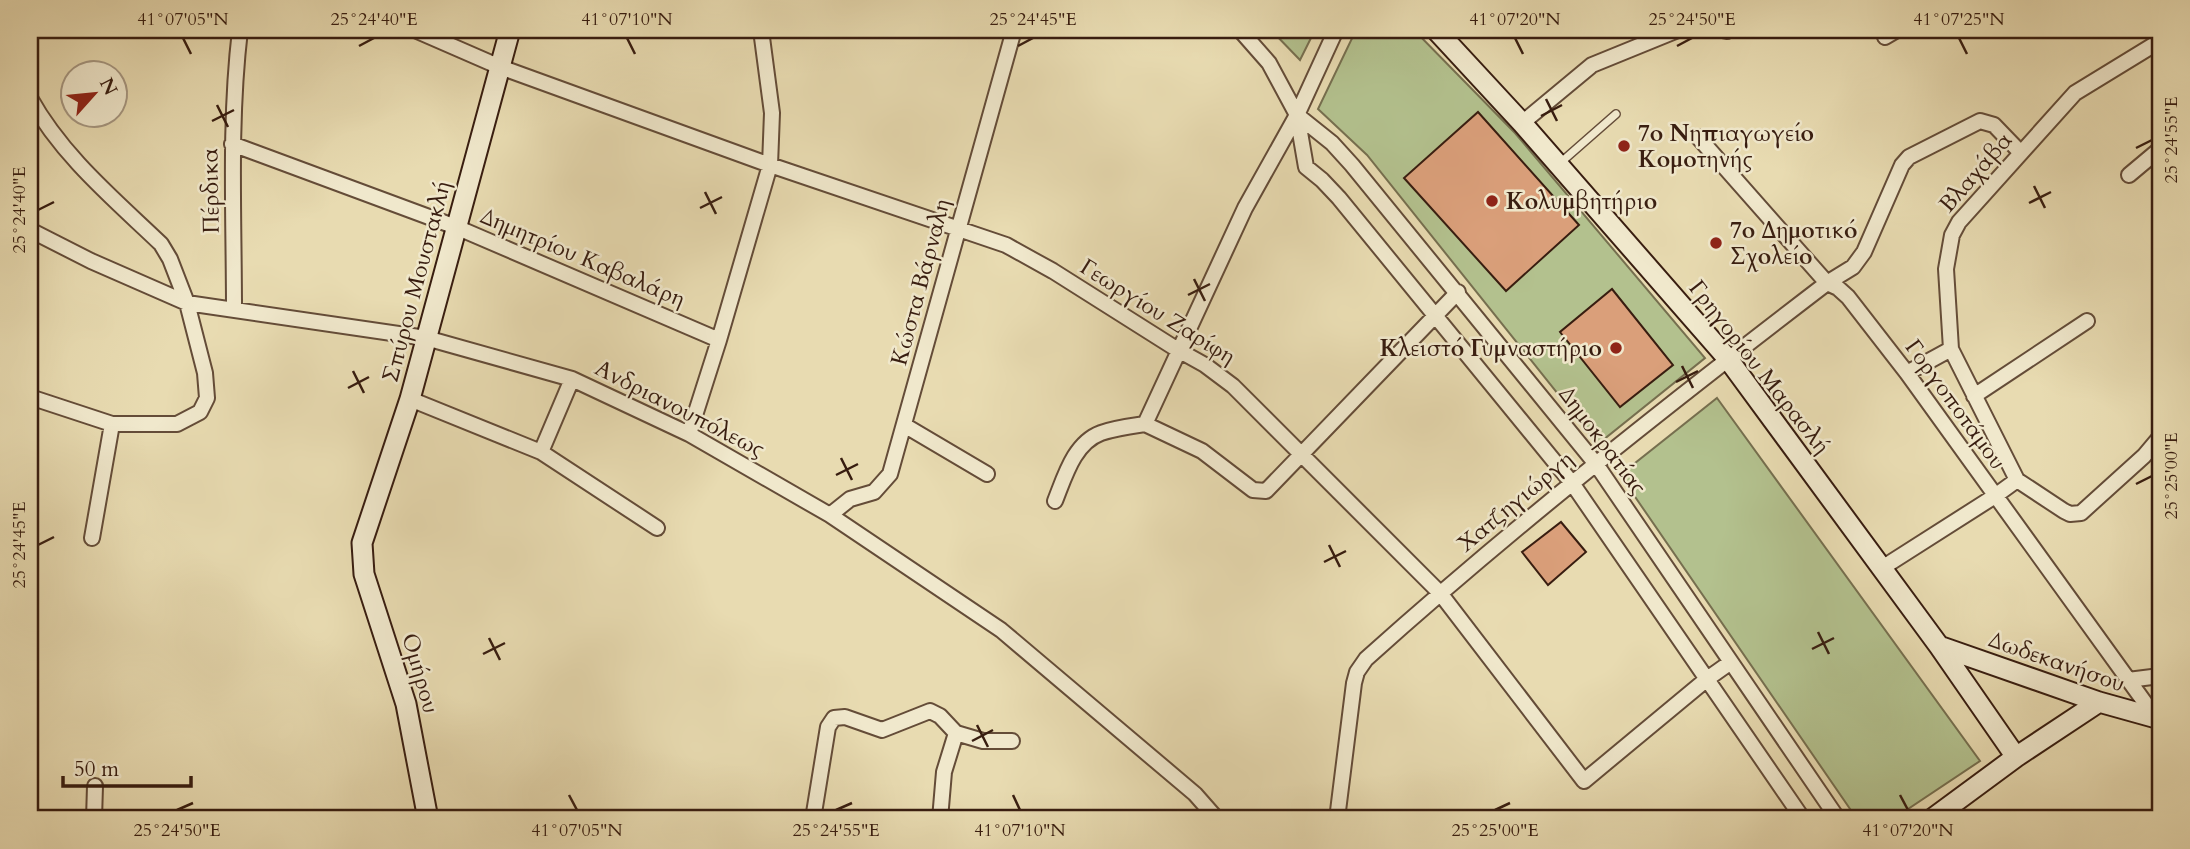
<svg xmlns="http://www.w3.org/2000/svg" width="2190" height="849" font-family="Cardo,serif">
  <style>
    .green { fill: #b3c18e; stroke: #766f4f; stroke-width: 2 }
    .building { fill: #da9f7a; stroke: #381d10; stroke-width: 2 }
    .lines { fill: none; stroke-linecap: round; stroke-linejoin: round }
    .lane-casing { stroke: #644c38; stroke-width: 10 }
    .street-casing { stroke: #644c38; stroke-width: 18 }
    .secondary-casing { stroke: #381d10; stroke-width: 23 }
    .lane { stroke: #f0e8cc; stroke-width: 7 }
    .street { stroke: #f0e8cc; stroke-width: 14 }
    .secondary { stroke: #f0e8cc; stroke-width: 19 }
    .ticks { fill: none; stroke: #381d10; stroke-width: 2.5 }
    .poi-dot { fill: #8f2418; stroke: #f0e8cc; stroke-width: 2.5 }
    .labels { text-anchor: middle; stroke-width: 5; stroke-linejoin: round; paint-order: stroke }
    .poi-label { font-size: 23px; font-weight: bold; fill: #381d10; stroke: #f0e8cc; text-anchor: start }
    .street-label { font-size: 23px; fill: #381d10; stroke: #f0e8cc }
    .neatline { fill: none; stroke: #381d10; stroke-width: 2.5 }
    .ticks-label { font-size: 18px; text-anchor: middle; fill: #381d10 }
  </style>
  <rect width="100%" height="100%" fill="#e8dbb1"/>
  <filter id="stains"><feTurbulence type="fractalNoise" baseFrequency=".00286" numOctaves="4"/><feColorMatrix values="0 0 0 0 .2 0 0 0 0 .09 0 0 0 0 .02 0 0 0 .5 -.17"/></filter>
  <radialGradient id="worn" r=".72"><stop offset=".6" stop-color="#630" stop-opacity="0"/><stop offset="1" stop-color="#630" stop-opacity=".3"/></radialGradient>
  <path class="green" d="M1271,30H1315L1300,60Z
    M1356,30H1414L1515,133L1705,358L1598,444L1367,155L1318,109Z
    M1717,398L1980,761L1893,819H1857L1620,475Z"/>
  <path class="building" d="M1478,112L1579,225L1506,291L1404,178Z
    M1612,289L1673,365L1620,407L1560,332Z
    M1561,522L1586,552L1548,585L1522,552Z"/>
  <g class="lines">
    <defs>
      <path id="lane" d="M1559,164L1616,114"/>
      <path id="street" d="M415,30L500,67L770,165L1006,245L1053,271L1178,350L1205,365L1233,386L1440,593L1584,781L1707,679L1731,662
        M1240,30L1269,63L1297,115L1306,167L1322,180L1339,198L1572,483L1803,819
        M1722,30L1727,31
        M1885,37L1897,30
        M30,98C62,156 114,199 161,244L170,259L187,303L205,373L207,398L200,412L177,424H112L30,397
        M1297,115L1332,143L1352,165L1596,464L1838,819
        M1522,123L1592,65L1678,30
        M1698,137L1827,283L1838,288L1848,297L1907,373L2156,718
        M232,144L456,227L719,340
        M2129,175L2160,149
        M30,230L91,261L187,303L426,338L572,379L689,434L830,515L1001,630L1195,794L1217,819
        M234,310C234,216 229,123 240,30
        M1907,373L1951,349
        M1974,396L2087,321
        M410,399L541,452L657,528
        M1145,424L1245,208L1297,115L1336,30
        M1145,424L1202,451L1253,490L1266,491L1458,292
        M904,425L987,474
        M689,434L719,340L770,165L772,113L761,30
        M541,452L572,379
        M2017,480L2064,511L2070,514L2081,513L2144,456L2160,437
        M1055,501C1065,476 1074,443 1101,433C1115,428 1131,426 1145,424
        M830,515L850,499L874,492L890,474L1014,30
        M92,538L112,424
        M1882,568L1995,496L2017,480L1951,349L1946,269L1952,235L1959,222L2075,93L2160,41
        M2128,680L2160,676
        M956,733L983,741H1012
        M94,819L95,786
        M813,819L828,727L834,718L845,717L882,730L930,711L940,716L956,733L944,772L940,819
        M1337,819L1354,683L1357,672L1366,659C1514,526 1669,404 1827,283L1853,267L1864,252L1902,165L1909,157L1980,121L1994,125L2021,153"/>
      <path id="secondary" d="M1436,30L1522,123L1728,359L1939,646L2016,757
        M1939,646L2099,702L2160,719
        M428,819L406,704L364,574L362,543L410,399L510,30
        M1932,819L2016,757L2099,702"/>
    </defs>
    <use href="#lane" class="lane-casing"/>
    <use href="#street" class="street-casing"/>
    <use href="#secondary" class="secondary-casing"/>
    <use href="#lane" class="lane"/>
    <use href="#street" class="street"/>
    <use href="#secondary" class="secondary"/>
  </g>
  <path class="ticks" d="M183,38L191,54M627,38L635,54M1515,38L1523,54M1959,38L1967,54M359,46L374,38M1018,46L1033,38M1677,46L1692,38M1546,99L1557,121M217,105L228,127M1541,116L1562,105M212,121L234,110M2136,148L2152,140M2034,186L2045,208M705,192L716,214M2029,203L2051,192M700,208L722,197M38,210L54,202M1194,279L1205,301M1188,295L1210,284M1682,366L1693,388M353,371L364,393M1676,382L1698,371M348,388L369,377M841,458L852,480M836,475L858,464M2136,484L2152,476M38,545L54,537M1329,545L1340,567M1324,562L1346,551M1818,632L1829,654M489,638L500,660M1812,649L1834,638M483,654L505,643M977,725L988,747M972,741L993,730M569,795L577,810M1013,795L1020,810M1900,795L1908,810M177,810L193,803M836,810L852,803M1495,810L1510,803"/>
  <g class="poi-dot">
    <circle cx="1624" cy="146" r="7"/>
    <circle cx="1492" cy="201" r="7"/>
    <circle cx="1716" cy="243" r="7"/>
    <circle cx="1616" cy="348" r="7"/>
  </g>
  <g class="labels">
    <g class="poi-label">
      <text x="1638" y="141">7ο Νηπιαγωγείο<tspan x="1638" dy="26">Κομοτηνής</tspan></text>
      <text x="1506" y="209">Κολυμβητήριο</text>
      <text x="1730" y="238">7ο Δημοτικό<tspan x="1730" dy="26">Σχολείο</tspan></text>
      <text x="1602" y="356" text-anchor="end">Κλειστό Γυμναστήριο</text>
    </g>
    <g class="street-label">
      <text transform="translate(1975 172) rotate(-49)" y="8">Βλαχάβα</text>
      <text transform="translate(210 191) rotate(-91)" y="8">Πέρδικα</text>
      <text transform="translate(583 257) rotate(23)" y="8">Δημητρίου Καβαλάρη</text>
      <text transform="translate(416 281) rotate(-75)" y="8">Σπύρου Μουστακλή</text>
      <text transform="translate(920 282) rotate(-75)" y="8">Κώστα Βάρναλη</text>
      <text transform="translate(1158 311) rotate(32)" y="8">Γεωργίου Ζαρίφη</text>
      <text transform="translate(1760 367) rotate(52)" y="8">Γρηγορίου Μαρασλή</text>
      <text transform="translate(1956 404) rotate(54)" y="8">Γοργοποτάμου</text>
      <text transform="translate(680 408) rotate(27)" y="8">Ανδριανουπόλεως</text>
      <text transform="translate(1603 440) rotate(53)" y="8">Δημοκρατίας</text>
      <text transform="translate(1515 501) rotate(-40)" y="8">Χατζηγιώργη</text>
      <text transform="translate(2057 661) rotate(19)" y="8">Δωδεκανήσου</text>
      <text transform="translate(421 673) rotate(74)" y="8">Ομήρου</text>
    </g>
  </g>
  <rect width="2190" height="849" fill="none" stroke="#e8dbb1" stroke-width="77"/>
  <g transform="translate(94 94) rotate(63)"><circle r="33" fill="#f0e8cc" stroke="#a69781" stroke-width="2"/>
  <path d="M0-5L12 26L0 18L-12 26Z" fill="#8f2418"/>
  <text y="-10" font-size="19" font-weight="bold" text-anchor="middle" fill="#381d10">N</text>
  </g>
  <path d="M63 776v10h128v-10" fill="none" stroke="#381d10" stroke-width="3.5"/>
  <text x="74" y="776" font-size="21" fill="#381d10" stroke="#f0e8cc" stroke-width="5" paint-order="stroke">50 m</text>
  <rect x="38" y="38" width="2114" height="772" class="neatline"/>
  <g class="ticks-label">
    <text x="183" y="25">41°07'05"N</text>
    <text x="374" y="25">25°24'40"E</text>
    <text x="627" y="25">41°07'10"N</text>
    <text x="1033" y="25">25°24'45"E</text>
    <text x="1515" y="25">41°07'20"N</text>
    <text x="1692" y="25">25°24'50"E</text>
    <text x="1959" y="25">41°07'25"N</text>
    <text transform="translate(2171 140) rotate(-90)" y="6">25°24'55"E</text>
    <text transform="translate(19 210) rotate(-90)" y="6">25°24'40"E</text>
    <text transform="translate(2171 476) rotate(-90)" y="6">25°25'00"E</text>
    <text transform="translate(19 545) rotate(-90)" y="6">25°24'45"E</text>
    <text x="177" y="836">25°24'50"E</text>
    <text x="577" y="836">41°07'05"N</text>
    <text x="836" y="836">25°24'55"E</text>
    <text x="1020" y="836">41°07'10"N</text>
    <text x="1495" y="836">25°25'00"E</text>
    <text x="1908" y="836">41°07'20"N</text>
  </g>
  <rect width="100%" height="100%" filter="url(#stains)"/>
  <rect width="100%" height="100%" fill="url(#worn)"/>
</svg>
